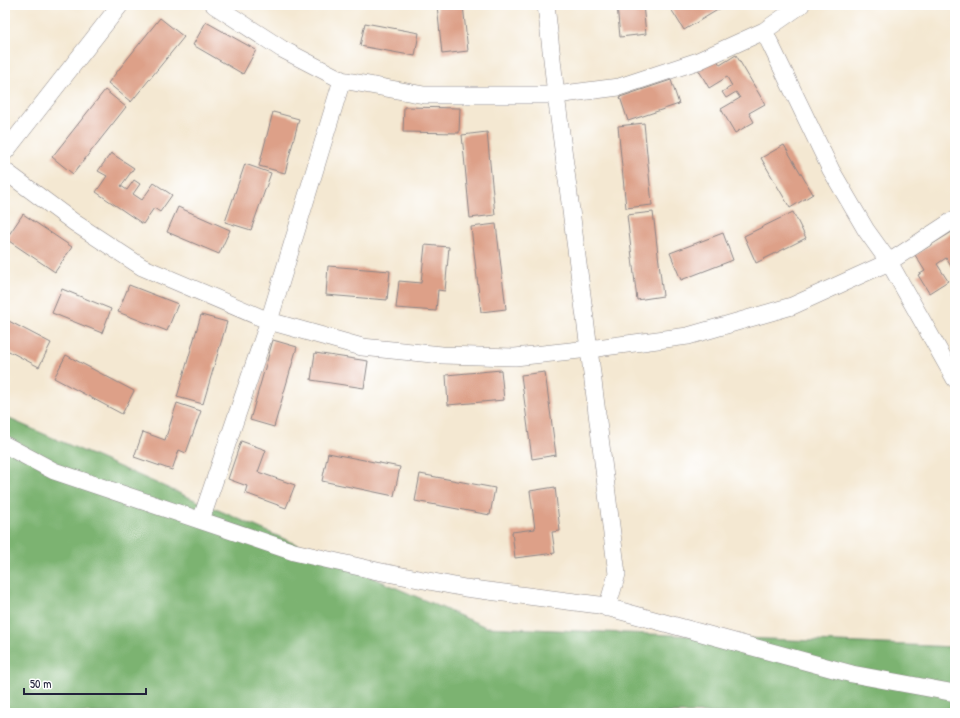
<svg xmlns="http://www.w3.org/2000/svg" width="960" height="718" font-family="'Patrick Hand',sans-serif">
  <style>
    .forest { fill: #7bb371; stroke: #4e6a56 }
    .building { fill: #dda088 }
    .lines { fill: none; stroke-linecap: round; stroke-linejoin: round }
    .street-casing { stroke: #8b8586; stroke-width: 18 }
    .street { stroke: #fff; stroke-width: 17 }
  </style>
  <rect width="100%" height="100%" fill="#fff"/>
  <filter id="ink" filterUnits="userSpaceOnUse"><feTurbulence type="fractalNoise" baseFrequency=".025" numOctaves="2"/><feDisplacementMap in="SourceGraphic" scale="8" xChannelSelector="R" yChannelSelector="G"/><feConvolveMatrix kernelMatrix="1 2 1 2 8 2 1 2 1" color-interpolation-filters="sRGB"/></filter>
  <filter id="wash" filterUnits="userSpaceOnUse"><feTurbulence type="fractalNoise" baseFrequency=".012" numOctaves="4" result="noise"/><feDisplacementMap in="SourceGraphic" scale="16" xChannelSelector="R" yChannelSelector="G"/><feGaussianBlur stdDeviation="0.9" result="paint"/><feColorMatrix in="noise" values="0 0 0 0 0 0 0 0 0 0 0 0 0 0 0 0 0 1.4 0 .05"/><feComposite in="paint" operator="in"/></filter>
  <g filter="url(#wash)">
    <rect width="100%" height="100%" fill="#f4e8d2"/>
    <path class="forest" d="M5,417L486,627L955,647V713H5Z"/>
    <g id="blocks">
      <path class="building" d="M437,5H463L468,51L442,54Z
        M617,5H643L646,34L620,37Z
        M679,5H726L684,30L671,9Z
        M160,18L184,37L131,102L108,83Z
        M206,22L256,50L243,74L193,45Z
        M365,23L419,33L415,56L360,46Z
        M736,55L765,104L749,113L754,122L735,133L721,109L740,98L736,92L726,98L722,92L732,86L727,77L709,88L698,69L716,58L720,65Z
        M671,80L679,104L628,121L620,97Z
        M105,90L126,107L73,174L52,157Z
        M404,107L460,108L459,133L403,132Z
        M273,112L299,119L285,173L259,166Z
        M644,123L652,205L626,208L618,126Z
        M487,132L495,215L470,218L462,135Z
        M784,145L813,194L790,208L761,158Z
        M111,153L134,168L121,186L127,190L134,180L140,184L133,194L142,200L154,183L172,195L160,212L154,208L143,224L96,192L107,176L98,171Z
        M245,164L271,173L251,230L225,222Z
        M178,207L230,230L219,254L167,232Z
        M653,212L663,296L637,300L627,215Z
        M793,212L806,238L756,263L744,236Z
        M23,214L72,247L55,272L6,239Z
        M496,224L506,309L481,312L471,227Z
        M955,230V253L952,254L955,259V266L952,268L946,258L937,264L948,281L929,293L918,275L925,271L915,255Z
        M723,233L733,260L681,280L670,253Z
        M425,245L449,247L445,291L438,290L436,311L396,308L399,281L421,283Z
        M328,266L390,271L387,300L326,295Z
        M129,285L178,304L167,331L118,312Z
        M62,289L111,309L102,333L52,313Z
        M201,315L227,322L203,404L177,397Z
        M5,319L51,343L39,367L5,349Z
        M273,340L297,347L274,427L250,420Z
        M315,353L368,361L364,388L311,380Z
        M66,355L134,391L122,414L54,378Z
        M501,370L504,400L448,405L446,375Z
        M545,372L556,455L532,459L521,375Z
        M177,403L201,411L186,453L179,450L172,470L134,457L143,432L165,440Z
        M241,441L266,450L258,472L295,485L286,508L245,493L247,486L228,479Z
        M328,453L400,467L394,496L322,481Z
        M420,474L495,488L490,515L415,501Z
        M555,487L560,531L552,532L555,553L515,558L512,532L535,529L530,491Z"/>
    </g>
  </g>
  <g filter="url(#ink)">
    <use href="#blocks" fill-opacity="0" stroke="#8b8586" stroke-width="1"/>
    <g class="lines">
      <defs>
        <path id="street" d="M214,5L282,49L342,80L424,95H556L619,87L698,61L764,31L801,5
          M546,5L556,95L589,349L617,574L607,608
          M764,31L831,170L866,230L889,262L955,379
          M5,152L120,5
          M5,171L75,223L142,267L269,321L362,347L442,355L515,357L589,349L688,336L792,306L889,262L955,219
          M5,445L54,471L294,552L377,571L465,588L599,605L852,674L955,693
          M201,520L269,321L342,80"/>
      </defs>
      <use href="#street" class="street-casing"/>
      <use href="#street" class="street"/>
    </g>
  </g>
  <rect width="960" height="718" fill="none" stroke="#fff" stroke-width="20"/>
  <path d="M24 688v6h122v-6" fill="none" stroke="#22223b" stroke-width="2"/>
  <text x="30" y="688" font-size="12" fill="#22223b" stroke="#ffffff" stroke-width="3" paint-order="stroke">50 m</text>
</svg>
